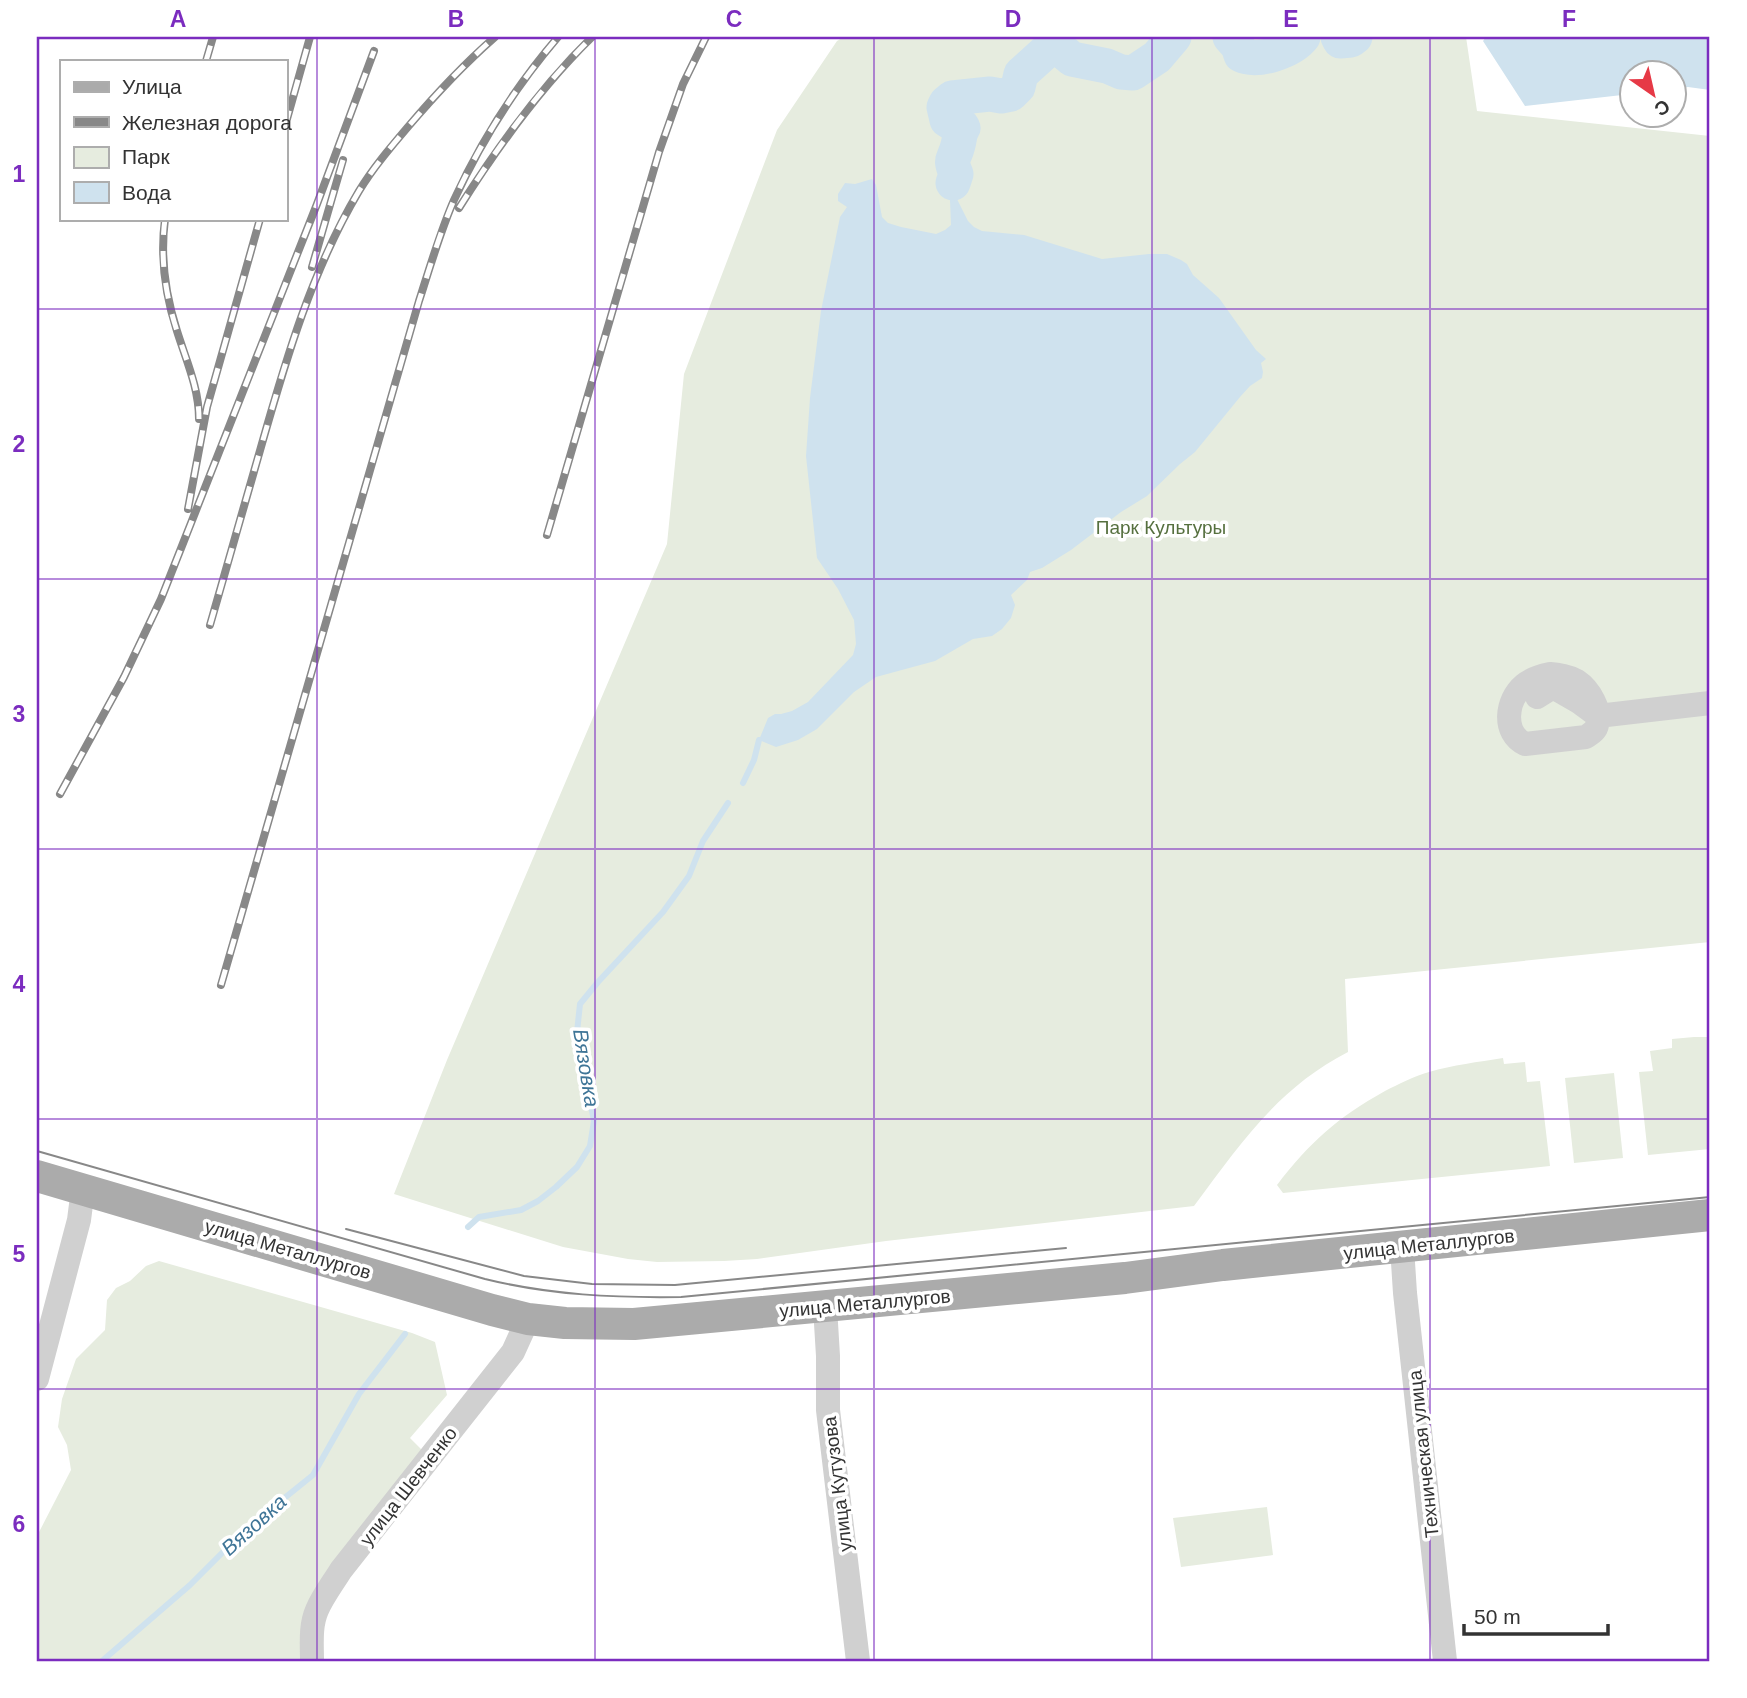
<svg xmlns="http://www.w3.org/2000/svg" width="1747" height="1698" font-family="Arial,sans-serif">
  <style>
    .green { fill: #e6ecdf }
    .water { fill: #cfe2ee }
    .lines { fill: none; stroke-linecap: round; stroke-linejoin: round }
    .stream { stroke: #cfe2ee; stroke-width: 6 }
    .river { stroke: #cfe2ee; stroke-width: 35 }
    .minor { stroke: #d0d0d0; stroke-width: 24 }
    .major { stroke: #ababab; stroke-width: 32 }
    .tram { stroke: #888; stroke-width: 2 }
    .rail-casing { stroke: #888; stroke-width: 8 }
    .rail { stroke: #fff; stroke-width: 5; stroke-dasharray: 16; stroke-linecap: butt }
    .grid { fill: none; stroke: #7b2cbf; stroke-width: 2; stroke-opacity: 0.55 }
    .labels { text-anchor: middle; stroke-width: 7; stroke-linejoin: round; paint-order: stroke }
    .park-label { font-size: 19px; fill: #56703f; stroke: #fff }
    .street-label { font-size: 19px; fill: #333; stroke: #fff }
    .water-label { font-size: 21px; font-style: italic; fill: #3f7597; stroke: #fff }
    .neatline { fill: none; stroke: #7b2cbf; stroke-width: 2.5 }
    .grid-label { font-size: 23px; text-anchor: middle; font-weight: bold; fill: #7b2cbf }
  </style>
  <rect width="100%" height="100%" fill="#fff"/>
  <path class="green" d="M844,37H1466L1477,111L1710,136V942L1345,979L1348,1052C1278,1088 1240,1144 1194,1206L886,1241L757,1259L724,1261L657,1262L628,1259L563,1247L394,1194L447,1060L667,544L684,374L777,130L837,41Z
    M1694,1037H1710V1149L1648,1155L1639,1072L1653,1071L1650,1051L1672,1048V1039Z
    M1503,1058L1504,1064L1525,1062L1527,1082L1540,1081L1550,1166L1283,1193L1277,1185C1309,1143 1338,1117 1385,1091C1399,1084 1414,1076 1429,1072C1453,1065 1478,1062 1503,1058Z
    M1614,1073L1623,1158L1574,1163L1565,1078Z
    M159,1261L412,1333L435,1342L447,1395L410,1438L424,1452L339,1557L303,1661H37V1536L71,1470L67,1445L58,1427L62,1399L76,1359L105,1330L107,1300L116,1288L130,1281L146,1266Z
    M1267,1507L1273,1555L1181,1567L1173,1518Z"/>
  <path class="water" d="M1486,37H1710V90L1688,87L1674,89V74H1632L1631,94L1525,106L1483,41Z
    M872,179L876,185L882,217L888,223L901,227L936,234L945,230L951,225L950,200L953,191L968,221L974,227L982,231L1024,235L1102,259L1149,254H1167L1181,260L1187,264L1193,275L1219,298L1256,350L1266,359L1261,363L1263,372L1262,378L1250,386L1240,397L1195,452L1180,464L1147,496L1121,512L1071,550L1042,568L1030,572L1027,580L1011,595L1015,605L1011,618L1002,629L992,636L973,639L935,661L876,677L854,692L817,729L798,740L776,747L759,740L768,718L775,714H781L792,711L808,702L853,655L856,644L854,620L838,589L817,558L806,456L810,398L821,311L840,217L847,207L838,201V194L845,183L855,184Z"/>
  <g class="lines">
    <path class="stream" d="M743,783L754,760L759,740
      M468,1227L479,1217L521,1210L538,1201L556,1187L577,1167L590,1146L594,1121L577,1032L580,1004L598,982L663,912L689,876L703,841L728,803
      M102,1661L190,1585L246,1529L313,1475L359,1394L405,1334"/>
    <path class="river" d="M1230,37L1238,46L1241,55C1258,63 1292,51 1303,37
      M1338,37L1340,41L1351,40L1355,37
      M953,183L956,174C949,156 954,162 958,145C960,138 959,134 963,128L962,126L950,122L947,120L944,107L946,103L952,98L990,94L1001,96L1011,94L1018,87L1021,74L1052,46L1060,49L1072,59L1107,66L1121,72L1133,73L1157,57L1174,37"/>
    <path class="minor" d="M1550,674C1559,675 1568,676 1577,681C1589,689 1602,710 1597,725C1596,731 1590,734 1586,737L1525,744C1502,733 1506,700 1524,685C1531,679 1540,676 1550,674Z
      M1537,697L1553,687L1579,702L1598,716L1710,703
      M1402,1247L1405,1293L1445,1661
      M825,1307L828,1356V1410L858,1661
      M37,1379L79,1220L83,1189
      M312,1661C312,1644 310,1626 317,1610C323,1596 333,1583 341,1570L513,1352L528,1319"/>
    <path class="major" d="M37,1176L492,1310L528,1319L565,1323L634,1324L1125,1278L1223,1265L1710,1215"/>
    <path class="tram" d="M37,1151L485,1279C550,1295 615,1298 681,1297L1710,1197
      M346,1229L524,1276L592,1284L675,1285L1066,1248"/>
    <defs>
      <path id="rail" d="M206,61L213,37
        M285,126L310,37
        M459,208C498,146 540,88 592,37
        M165,219C160,257 165,294 177,331C186,360 199,388 199,419
        M312,267L343,160
        M188,509L207,407L260,219
        M547,535L659,152L683,84L706,37
        M210,625C227,566 244,506 261,447C286,359 312,270 359,191C373,168 390,148 407,128C435,95 463,65 495,37
        M60,794L124,677L161,599L317,204L374,51
        M221,985L419,301C430,267 440,232 454,200C481,141 516,86 558,37"/>
    </defs>
    <use href="#rail" class="rail-casing"/>
    <use href="#rail" class="rail"/>
  </g>
  <path class="grid" d="M317,37V1661M595,37V1661M874,37V1661M1152,37V1661M1430,37V1661M37,309H1710M37,579H1710M37,849H1710M37,1119H1710M37,1389H1710"/>
  <g class="labels">
    <g class="park-label">
      <text x="1161" y="534">Парк Культуры</text>
    </g>
    <g class="street-label">
      <text transform="translate(1429 1244) rotate(-6)" y="7">улица Металлургов</text>
      <text transform="translate(288 1249) rotate(16)" y="7">улица Металлургов</text>
      <text transform="translate(865 1303) rotate(-5)" y="7">улица Металлургов</text>
      <text transform="translate(1423 1454) rotate(-96)" y="7">Техническая улица</text>
      <text transform="translate(837 1484) rotate(-97)" y="7">улица Кутузова</text>
      <text transform="translate(408 1486) rotate(-52)" y="7">улица Шевченко</text>
    </g>
    <g class="water-label">
      <text transform="translate(586 1068) rotate(81)" y="7">Вязовка</text>
      <text transform="translate(254 1525) rotate(-42)" y="7">Вязовка</text>
    </g>
  </g>
  <rect width="1747" height="1698" fill="none" stroke="#ffffff" stroke-width="77"/>
  <rect x="60" y="60" width="228" height="161" fill="#ffffff" stroke="#adadad" stroke-width="2"/>
  <rect x="74" y="82" width="35" height="10" fill="#ababab" stroke="#adadad" stroke-width="2"/>
  <text x="122" y="94" font-size="21" fill="#333333">Улица</text>
  <rect x="74" y="117" width="35" height="10" fill="#888888" stroke="#adadad" stroke-width="2"/>
  <text x="122" y="130" font-size="21" fill="#333333">Железная дорога</text>
  <rect x="74" y="147" width="35" height="21" fill="#e6ecdf" stroke="#adadad" stroke-width="2"/>
  <text x="122" y="164" font-size="21" fill="#333333">Парк</text>
  <rect x="74" y="182" width="35" height="21" fill="#cfe2ee" stroke="#adadad" stroke-width="2"/>
  <text x="122" y="200" font-size="21" fill="#333333">Вода</text>
  <g transform="translate(1653 94) rotate(146)"><circle r="33" fill="#ffffff" stroke="#adadad" stroke-width="2"/>
  <path d="M0-5L12 26L0 18L-12 26Z" fill="#e63946"/>
  <text y="-10" font-size="19" font-weight="bold" text-anchor="middle" fill="#333333">С</text>
  </g>
  <path d="M1464 1624v10h144v-10" fill="none" stroke="#333333" stroke-width="3.5"/>
  <text x="1474" y="1624" font-size="21" fill="#333333" stroke="#ffffff" stroke-width="5" paint-order="stroke">50 m</text>
  <rect x="38" y="38" width="1670" height="1622" class="neatline"/>
  <g class="grid-label">
    <text x="178" y="27">A</text>
    <text x="456" y="27">B</text>
    <text x="734" y="27">C</text>
    <text x="1013" y="27">D</text>
    <text x="1291" y="27">E</text>
    <text x="1569" y="27">F</text>
    <text x="19" y="182">1</text>
    <text x="19" y="452">2</text>
    <text x="19" y="722">3</text>
    <text x="19" y="992">4</text>
    <text x="19" y="1262">5</text>
    <text x="19" y="1532">6</text>
  </g>
</svg>
